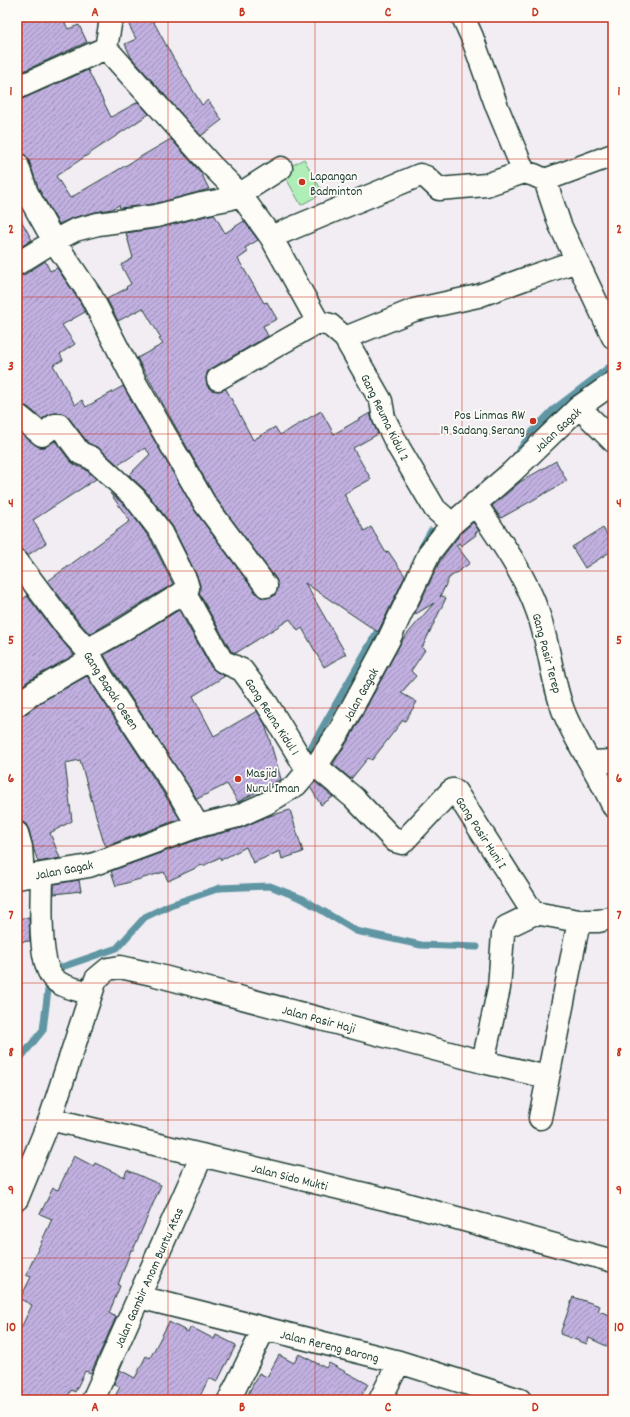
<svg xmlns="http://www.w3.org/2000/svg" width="630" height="1417" font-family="Dekko,sans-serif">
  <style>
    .pitch { fill: #afefb7; stroke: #679676 }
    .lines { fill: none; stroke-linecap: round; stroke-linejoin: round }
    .stream { stroke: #6096a4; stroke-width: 7 }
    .building { fill: url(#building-hatch); stroke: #1f3d34 }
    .minor-casing { stroke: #1f3d34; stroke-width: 25 }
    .minor { stroke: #fdfcf7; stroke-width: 22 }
    .grid { fill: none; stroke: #c8321e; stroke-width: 1; stroke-opacity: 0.55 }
    .poi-dot { fill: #c8321e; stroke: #fdfcf7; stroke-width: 1.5 }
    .labels { text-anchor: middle; stroke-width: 3.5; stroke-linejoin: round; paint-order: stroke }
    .poi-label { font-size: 13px; fill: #1f3d34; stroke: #fdfcf7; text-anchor: start }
    .street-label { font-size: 13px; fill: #1f3d34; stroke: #fdfcf7 }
    .neatline { fill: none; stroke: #c8321e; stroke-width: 1.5 }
    .grid-label { font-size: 13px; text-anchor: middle; font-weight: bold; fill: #c8321e }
  </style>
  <defs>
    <pattern id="building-hatch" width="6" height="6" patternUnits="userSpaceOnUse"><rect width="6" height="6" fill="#c1b0e0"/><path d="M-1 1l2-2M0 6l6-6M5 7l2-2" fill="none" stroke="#9c90b6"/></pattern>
  </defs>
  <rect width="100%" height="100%" fill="#f1edf2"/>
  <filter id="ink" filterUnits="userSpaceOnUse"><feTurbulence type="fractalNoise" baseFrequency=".025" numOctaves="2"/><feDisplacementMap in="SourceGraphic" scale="8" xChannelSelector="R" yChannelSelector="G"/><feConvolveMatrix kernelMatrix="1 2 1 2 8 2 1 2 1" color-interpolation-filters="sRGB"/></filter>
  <g filter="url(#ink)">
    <path class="pitch" d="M304,159L323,193L301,205L282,171Z"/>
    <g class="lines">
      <path class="stream" d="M516,455L533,431L553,410L608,368
        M422,547L431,531
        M305,758L401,590
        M17,1058L22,1056L43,1030L48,990L56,969L117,948L145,917L170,905L220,888L270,886L303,899L356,931L421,945L477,947"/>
    </g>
    <path class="building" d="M17,17H62L68,29L79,25L87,42L17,74Z
      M126,17H151L172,56L202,105L208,100L222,120L201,136L131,57L125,44L136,39L126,19Z
      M88,70L111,117L138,102L149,114L56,176L70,198L171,139L201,173L209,189L154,204L120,208L119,205L112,209L95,212L72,218L59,224L38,188L29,160L25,155L21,152L17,140V100L22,99Z
      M17,213L32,240L17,249Z
      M214,214L225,233L244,221L258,240L245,248L248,252L238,259L264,303L267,302L277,319L263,326L268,336L212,368L207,372L206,379L207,386L211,390L218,391L226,389L253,440L275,427L280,435L321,411L334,434L370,413L373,423L378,434L353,448L371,479L344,494L364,531L371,527L386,553L388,551L405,576L378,632L305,583L346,654L324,667L302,628L298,631L290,619L236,653L231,651L199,593L200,585L197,576L173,527L145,490L129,475L150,454L145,448L118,465L100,449L88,443L69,418L65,414L55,413L48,415L42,419L28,407L17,404V276L24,275L45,261L50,271L57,268L80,302L85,312L62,325L75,344L60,354L63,360L53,365L75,405L82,400L86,407L123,386L195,511L256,593L261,597L267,598L274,596L277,591L278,585L276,579L215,497L137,358L163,344L159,339L161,338L143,308L118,321L107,299L127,288L126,287L131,284L121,265L133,258L126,233L159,228Z
      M17,431L39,447H45L55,441L70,461L75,465L85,469L96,479L33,520L46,543L28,555L22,550L17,549Z
      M556,461L567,481L501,518L492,506L520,482Z
      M110,493L126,506L151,540L173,584L90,634L78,621L48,581L130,521Z
      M473,522L479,531L475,533L476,535L461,546L459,543L456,545L470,563L449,578L440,597L441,595L446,598L422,648L425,650L411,671L416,676L401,693L417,702L405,721L403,720L372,760L368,758L351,779L333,764L351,736L403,639L434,603L414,615L441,559L461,533Z
      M603,528L613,544V550L585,568L572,547Z
      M27,596L58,636L74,655L30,680L17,689V603Z
      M179,610L211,667L217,672L225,676L193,696L214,736L257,711L265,724L281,779L238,802L227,784L197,799L113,670L104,655Z
      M87,676L166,797L180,819L106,846L103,840L80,760L65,763L72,821L50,833L60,858L38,862L34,850L29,830L26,824L22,822L17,809V717L24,715L43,701Z
      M315,782L333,797L321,805L310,787Z
      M290,810L303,852L282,859L280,851L253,863L246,847L221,860L220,857L203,866L202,865L168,881L164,872L116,886L111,871L202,838L241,828L266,817Z
      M79,880L81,891L54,894V884Z
      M29,917L30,941L17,942V919Z
      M74,1156L93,1166L95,1163L124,1177L127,1170L161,1185L147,1218L133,1250H131L118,1285L120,1286L109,1313L116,1317L91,1373L85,1371L75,1392L71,1390L66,1400H17V1336L32,1305L20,1299L31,1277L26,1275L52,1219L40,1214L53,1188L58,1190Z
      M573,1297L600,1306L598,1311L613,1316V1349L589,1338L587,1344L560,1334Z
      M169,1322L188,1332L191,1327L214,1339L216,1335L236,1345L217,1382L209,1378L198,1400H113L120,1387L114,1384L120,1370L135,1378L146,1356L150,1358Z
      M299,1354L326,1368L329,1363L368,1384L359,1400H245L259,1373L267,1377L279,1355L294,1363Z"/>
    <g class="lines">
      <defs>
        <path id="minor" d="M463,17L472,37L497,107L524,172
          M106,48L211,165L240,194L271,237L318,322L330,325L345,338L381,401L384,418L399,448L435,509L452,524
          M17,88L106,48L111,19L114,17
          M17,164L27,193L54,241L91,296L136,384L205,504L266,586
          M545,180L613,155
          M271,237L420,175L426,177L439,189L486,185L524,172L534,175L545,180L560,225L613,337
          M17,264L54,241L75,230L98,224L156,216L202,204L228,199L240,194L281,168
          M345,338L414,310L478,296L530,277L577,261
          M218,379L318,322
          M579,407L613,441
          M17,416L20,417L42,435L55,425H59L80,453L92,458L135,498L162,533L186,581L188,588L184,592L222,661L242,670L267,704L308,771
          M475,503C498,537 523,571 537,610C549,642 551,677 563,710C576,744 599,773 613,806
          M17,561L68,629L87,650L102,677L177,790L198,826
          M87,650L121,631L184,592
          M17,705L36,691L92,659
          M590,762L613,761
          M316,766L354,798L395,841L402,843L450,792L453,790L456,792L532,911L535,913
          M17,833L21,847L23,877
          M42,874C42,898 37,963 54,979C63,988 80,990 91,993
          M17,878L89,866L198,826L238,816L267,803L296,785L308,771L316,766L340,730L388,641L430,552L452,524L512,472L579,407L613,383
          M483,1062L499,988L503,934L506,927L535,913L579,921H599L613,917
          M540,1118L579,921
          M50,1119L406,1204L613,1261
          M17,1199L50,1119L96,979L108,969L120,967L152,974L483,1062L547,1077
          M139,1297L399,1362L520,1400
          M93,1400L202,1155
          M229,1400L264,1329
          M380,1400L399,1362"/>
      </defs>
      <use href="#minor" class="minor-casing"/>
      <use href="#minor" class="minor"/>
    </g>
  </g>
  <path class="grid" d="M168,17V1400M315,17V1400M462,17V1400M17,159H613M17,297H613M17,434H613M17,571H613M17,708H613M17,846H613M17,983H613M17,1120H613M17,1258H613"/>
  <g class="poi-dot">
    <circle cx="302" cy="182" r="4"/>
    <circle cx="533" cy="421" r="4"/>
    <circle cx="238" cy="779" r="4"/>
  </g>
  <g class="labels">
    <g class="poi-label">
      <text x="310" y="180">Lapangan<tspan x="310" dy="15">Badminton</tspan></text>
      <text x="525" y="419" text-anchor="end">Pos Linmas RW<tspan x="525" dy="15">19 Sadang Serang</tspan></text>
      <text x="246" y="777">Masjid<tspan x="246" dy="15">Nurul Iman</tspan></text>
    </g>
    <g class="street-label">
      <text transform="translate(386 417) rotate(64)" y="5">Gang Reuma Kidul 2</text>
      <text transform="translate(557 429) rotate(-43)" y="5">Jalan Gagak</text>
      <text transform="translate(548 653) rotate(75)" y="5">Gang Pasir Terep</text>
      <text transform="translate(112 690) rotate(57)" y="5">Gang Bapak Oesen</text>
      <text transform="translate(360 694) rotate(-61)" y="5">Jalan Gagak</text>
      <text transform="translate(273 716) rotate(57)" y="5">Gang Reuna Kidul 1</text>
      <text transform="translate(482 832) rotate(57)" y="5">Gang Pasir Huni I</text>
      <text transform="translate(64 869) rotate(-11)" y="5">Jalan Gagak</text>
      <text transform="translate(319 1018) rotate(15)" y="5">Jalan Pasir Haji</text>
      <text transform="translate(290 1176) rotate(14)" y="5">Jalan Sido Mukti</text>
      <text transform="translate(148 1277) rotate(-66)" y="5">Jalan Gambir Anom Buntu Atas</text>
      <text transform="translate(330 1345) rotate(14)" y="5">Jalan Rereng Barong</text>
    </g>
  </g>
  <rect width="630" height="1417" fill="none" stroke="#fdfcf7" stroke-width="44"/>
  <rect x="22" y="22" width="586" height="1373" class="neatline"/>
  <g class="grid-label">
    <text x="95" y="16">A</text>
    <text x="242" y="16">B</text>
    <text x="388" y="16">C</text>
    <text x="535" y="16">D</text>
    <text x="11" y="95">1</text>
    <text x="619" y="95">1</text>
    <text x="11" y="233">2</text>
    <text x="619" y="233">2</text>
    <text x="11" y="370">3</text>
    <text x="619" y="370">3</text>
    <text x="11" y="507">4</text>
    <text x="619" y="507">4</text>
    <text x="11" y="644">5</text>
    <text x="619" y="644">5</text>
    <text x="11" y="782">6</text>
    <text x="619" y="782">6</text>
    <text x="11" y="919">7</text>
    <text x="619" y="919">7</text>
    <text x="11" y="1056">8</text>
    <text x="619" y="1056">8</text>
    <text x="11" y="1194">9</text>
    <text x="619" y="1194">9</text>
    <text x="11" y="1331">10</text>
    <text x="619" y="1331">10</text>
    <text x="95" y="1411">A</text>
    <text x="242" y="1411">B</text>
    <text x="388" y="1411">C</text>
    <text x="535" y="1411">D</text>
  </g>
</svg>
